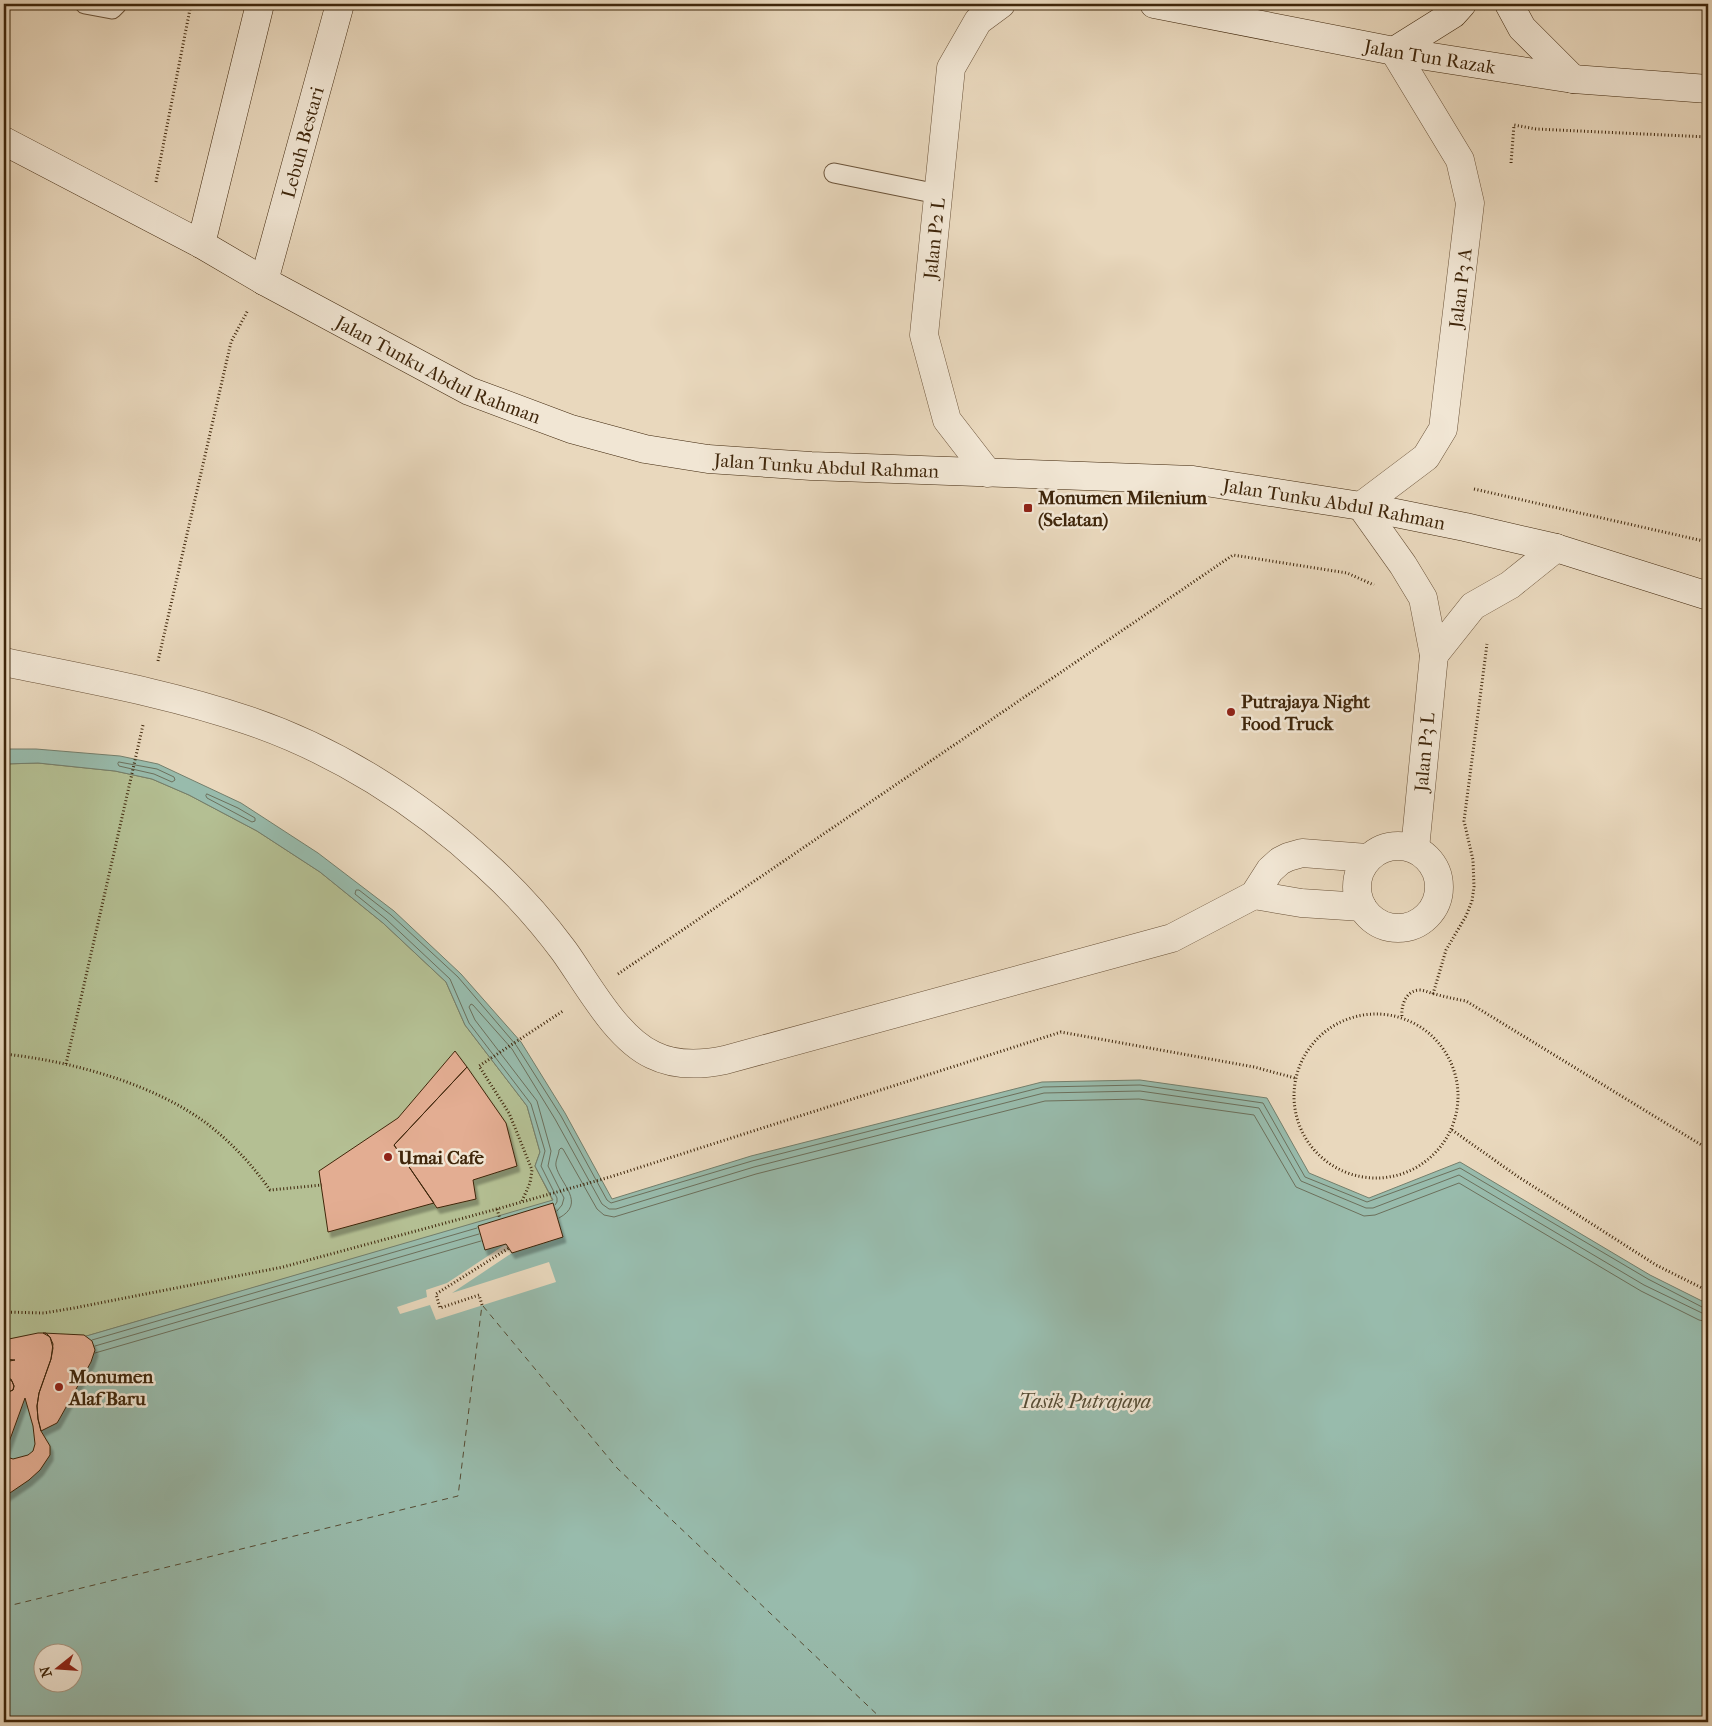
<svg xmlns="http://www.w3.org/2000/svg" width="1712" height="1726" font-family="'IM FELL French Canon',serif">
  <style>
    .green { fill: #b4bf93; stroke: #7a724f }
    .water { fill: #98bbac; stroke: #747f6c; fill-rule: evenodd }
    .pier { fill: #e9d8bd }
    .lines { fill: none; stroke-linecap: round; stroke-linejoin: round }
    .shore { stroke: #6c705c; stroke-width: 1 }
    .ferry { stroke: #554b33; stroke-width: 1; stroke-dasharray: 6 5; stroke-linecap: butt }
    .building { fill: #e3ad92; stroke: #3f260b; fill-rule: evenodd; filter: url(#shadow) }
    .lane-casing { stroke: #6a5238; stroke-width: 21 }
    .street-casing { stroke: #6a5238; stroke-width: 29 }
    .secondary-casing { stroke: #3f260b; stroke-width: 29 }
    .path { stroke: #3f260b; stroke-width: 3; stroke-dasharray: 1 2.5; stroke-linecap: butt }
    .lane { stroke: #f1e6d4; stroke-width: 19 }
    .street { stroke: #f1e6d4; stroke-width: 28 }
    .secondary { stroke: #f1e6d4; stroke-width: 28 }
    .poi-dot { fill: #8f2418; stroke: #f1e6d4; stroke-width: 2 }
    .labels { text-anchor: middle; stroke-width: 5; stroke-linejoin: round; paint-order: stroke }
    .street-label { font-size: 19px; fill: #3f260b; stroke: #f1e6d4 }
    .poi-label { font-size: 19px; font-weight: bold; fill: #3f260b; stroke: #f1e6d4; text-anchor: start }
    .water-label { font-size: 20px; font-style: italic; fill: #554b33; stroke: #f1e6d4 }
  </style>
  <defs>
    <filter id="shadow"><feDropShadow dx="3" dy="5.5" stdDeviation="1" flood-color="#0004"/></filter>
  </defs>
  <rect width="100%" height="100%" fill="#e9d8bd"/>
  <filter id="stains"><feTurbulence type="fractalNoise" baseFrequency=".004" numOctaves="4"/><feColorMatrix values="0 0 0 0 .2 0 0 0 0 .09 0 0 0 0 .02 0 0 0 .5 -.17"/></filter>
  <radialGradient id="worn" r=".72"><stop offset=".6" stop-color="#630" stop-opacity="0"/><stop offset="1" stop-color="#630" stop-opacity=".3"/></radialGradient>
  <path class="green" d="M38,763L115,771L152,779L189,795L257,831L320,872L383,923L446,982L465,1025L527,1106L540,1152L535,1166L553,1201L4,1360V764Z"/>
  <path class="water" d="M4,749H36L120,756L158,764L241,803L318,853L394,911L461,974L521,1042L565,1113L612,1199L751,1156L1042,1082L1140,1080L1267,1098L1309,1173L1369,1198L1460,1162L1650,1275L1708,1304V1722H4V1360L553,1200L535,1166L540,1152L527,1106L465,1025L446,982L383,923L320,872L257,831L189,795L152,779L115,771L38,763L4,764ZM42,1654H72V1684H42Z"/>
  <path class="pier" d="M506,1244L512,1253L452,1293L549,1262L556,1282L436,1320L430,1305L400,1314L397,1307L427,1297L426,1290L447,1283Z"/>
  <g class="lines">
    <path class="shore" d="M119,762L157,769L174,777L175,780L172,782L154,774L119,766L118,764Z
      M207,794L238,808L255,818V821L252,822L207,798L206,796Z
      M555,1205L557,1202V1198L541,1166L545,1151L531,1104L469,1023L450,979L386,919L355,894L356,890H359L391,915L458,977L516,1045L561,1116L607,1200L611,1203L752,1161L1043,1087L1140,1085L1263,1103L1305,1177L1367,1202L1460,1168L1648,1279L1704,1308H1708
      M557,1211L562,1205L564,1198L548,1166L551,1151L537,1101L475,1020L469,1007L471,1004L473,1005L512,1049L555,1119L602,1204L609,1209H616L754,1167L1044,1093L1140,1091L1259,1108L1301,1181L1366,1208H1373L1459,1175L1644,1285L1702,1313L1708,1314
      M559,1218C587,1203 560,1184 556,1166C555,1161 559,1155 559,1150L561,1148L563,1149L597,1209L604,1215L614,1217L756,1174L1045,1101L1139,1099L1254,1115L1296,1187L1364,1216L1375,1215L1459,1183L1641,1291L1699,1320L1708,1322
      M92,1340L477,1228
      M95,1346L479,1234
      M95,1353L481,1241"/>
    <path class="ferry" d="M483,1306L617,1468L885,1722
      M4,1607L458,1496L482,1305"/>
  </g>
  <path class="building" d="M455,1051L467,1067L394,1145L434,1203L328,1232L319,1171L398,1118Z
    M467,1067L506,1123L517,1166L473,1180L476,1199L437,1208L394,1145Z
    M553,1203L563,1237L512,1253L506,1244L485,1250L478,1226Z
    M38,1333H46L50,1337L53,1344L51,1359L39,1393L37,1406L38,1419L41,1431L50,1446V1455L40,1470L29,1480L4,1497V1404L8,1392L13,1390L14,1386L11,1379H4V1362L15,1360L4,1359V1340ZM25,1398L33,1426L35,1444L33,1451L28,1455L13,1459L7,1457L5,1453Z
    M43,1333L84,1335L92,1341L95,1350L91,1362L60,1418L57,1423L41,1431L38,1419L37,1406L39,1393L51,1359L53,1348L50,1337Z
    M4,1379H8L12,1381L14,1386L13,1390L6,1393L4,1392Z"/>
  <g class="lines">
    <defs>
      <path id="lane" d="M85,4L112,9L117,4
        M834,173L938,194"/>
      <g id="street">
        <path d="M1394,51L1460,160L1470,203L1443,429L1426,457L1361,506L1403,565L1423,598L1434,655L1415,849"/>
        <path id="s1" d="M988,473L947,420L924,335L951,68L978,21L1001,4"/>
        <path d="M1434,655L1473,606L1510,585L1556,548"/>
        <path d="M4,662C86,679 168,693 247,720C336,750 418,802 486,865C515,891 541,920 564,951C587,983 616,1038 653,1055C675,1066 701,1065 725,1060L1172,938L1254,895L1270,870L1280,861L1288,857L1302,853L1367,858"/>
        <circle cx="1398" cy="887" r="41"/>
        <path d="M1254,895L1301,903L1362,907"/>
      </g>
      <g id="secondary">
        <path id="s2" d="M1154,4L1394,51L1477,64L1573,79L1708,89"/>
        <path d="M1509,4L1522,28L1573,79"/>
        <path d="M1394,51L1453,14L1462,4"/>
        <path id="s3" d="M4,141L201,244L264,281L469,391L571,429L645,449L708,459L811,466L1193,480L1361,506L1465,527L1556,548L1708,596"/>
        <path d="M201,244L260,4"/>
        <path id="s4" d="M264,281L340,4"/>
      </g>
    </defs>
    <use href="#lane" class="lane-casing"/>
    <use href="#street" class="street-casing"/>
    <use href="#secondary" class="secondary-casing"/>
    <path class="path" d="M1511,163L1514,125L1536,129L1708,137
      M156,182L191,4
      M1474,489L1708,542
      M158,661L231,342L248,310
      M618,974L1233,555L1347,573L1374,585
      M1433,994L1446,950L1466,916L1472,901L1474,887L1473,860L1464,821L1487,644
      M1294 1096a82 82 0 1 1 164 0a82 82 0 1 1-164 0Z
      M1402,1016C1401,1005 1406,991 1419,990C1425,990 1429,993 1435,994C1445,997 1455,999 1466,1001L1708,1149
      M4,1054C71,1061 156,1084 210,1126C234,1145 253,1166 270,1190L322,1185
      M66,1064L143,725
      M1452,1130L1517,1176L1656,1265L1708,1291
      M522,1201L530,1183L532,1170L509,1113L479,1066L563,1011
      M497,1209L500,1219
      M482,1305L479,1295L440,1308L436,1294L509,1248
      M4,1312L44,1313L74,1308L283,1267L497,1209L610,1177L1061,1032L1254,1067L1295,1078"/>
    <use href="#lane" class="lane"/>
    <use href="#street" class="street"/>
    <use href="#secondary" class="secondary"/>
  </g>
  <g class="poi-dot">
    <rect x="1023" y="503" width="10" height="10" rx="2.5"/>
    <circle cx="1231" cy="712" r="5"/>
    <circle cx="388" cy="1157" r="5"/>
    <circle cx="59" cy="1387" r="5"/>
  </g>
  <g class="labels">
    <g class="street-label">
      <text dy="7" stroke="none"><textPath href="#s2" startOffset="281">Jalan Tun Razak</textPath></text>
      <text dy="7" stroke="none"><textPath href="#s4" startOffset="144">Lebuh Bestari</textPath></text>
      <text dy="7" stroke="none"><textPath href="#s1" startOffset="252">Jalan P2 L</textPath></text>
      <text transform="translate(1460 288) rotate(-83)" y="7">Jalan P3 A</text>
      <text dy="7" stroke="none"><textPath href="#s3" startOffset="491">Jalan Tunku Abdul Rahman</textPath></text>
      <text dy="7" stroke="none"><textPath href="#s3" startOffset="896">Jalan Tunku Abdul Rahman</textPath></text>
      <text dy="7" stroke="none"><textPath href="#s3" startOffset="1406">Jalan Tunku Abdul Rahman</textPath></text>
      <text transform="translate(1424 752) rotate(-85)" y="7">Jalan P3 L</text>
    </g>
    <g class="poi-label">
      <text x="1038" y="504">Monumen Milenium<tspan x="1038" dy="22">(Selatan)</tspan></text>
      <text x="1241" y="708">Putrajaya Night<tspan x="1241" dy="22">Food Truck</tspan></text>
      <text x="398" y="1164">Umai Cafe</text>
      <text x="69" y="1383">Monumen<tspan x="69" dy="22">Alaf Baru</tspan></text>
    </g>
    <g class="water-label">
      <text x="1085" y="1408">Tasik Putrajaya</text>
    </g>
  </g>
  <rect width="1712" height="1726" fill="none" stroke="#e9d8bd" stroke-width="20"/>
  <rect x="5" y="5" width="1702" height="1716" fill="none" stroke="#3f260b" stroke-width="2.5"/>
  <rect x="10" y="10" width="1692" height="1706" fill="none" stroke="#3f260b"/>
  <g transform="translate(58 1668) rotate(253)"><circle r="24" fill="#f1e6d4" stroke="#aa9984"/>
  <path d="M0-4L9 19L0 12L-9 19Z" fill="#8f2418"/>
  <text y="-8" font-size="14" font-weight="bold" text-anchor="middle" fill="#3f260b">N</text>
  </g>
  <rect width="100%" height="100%" filter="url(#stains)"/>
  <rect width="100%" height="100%" fill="url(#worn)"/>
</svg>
